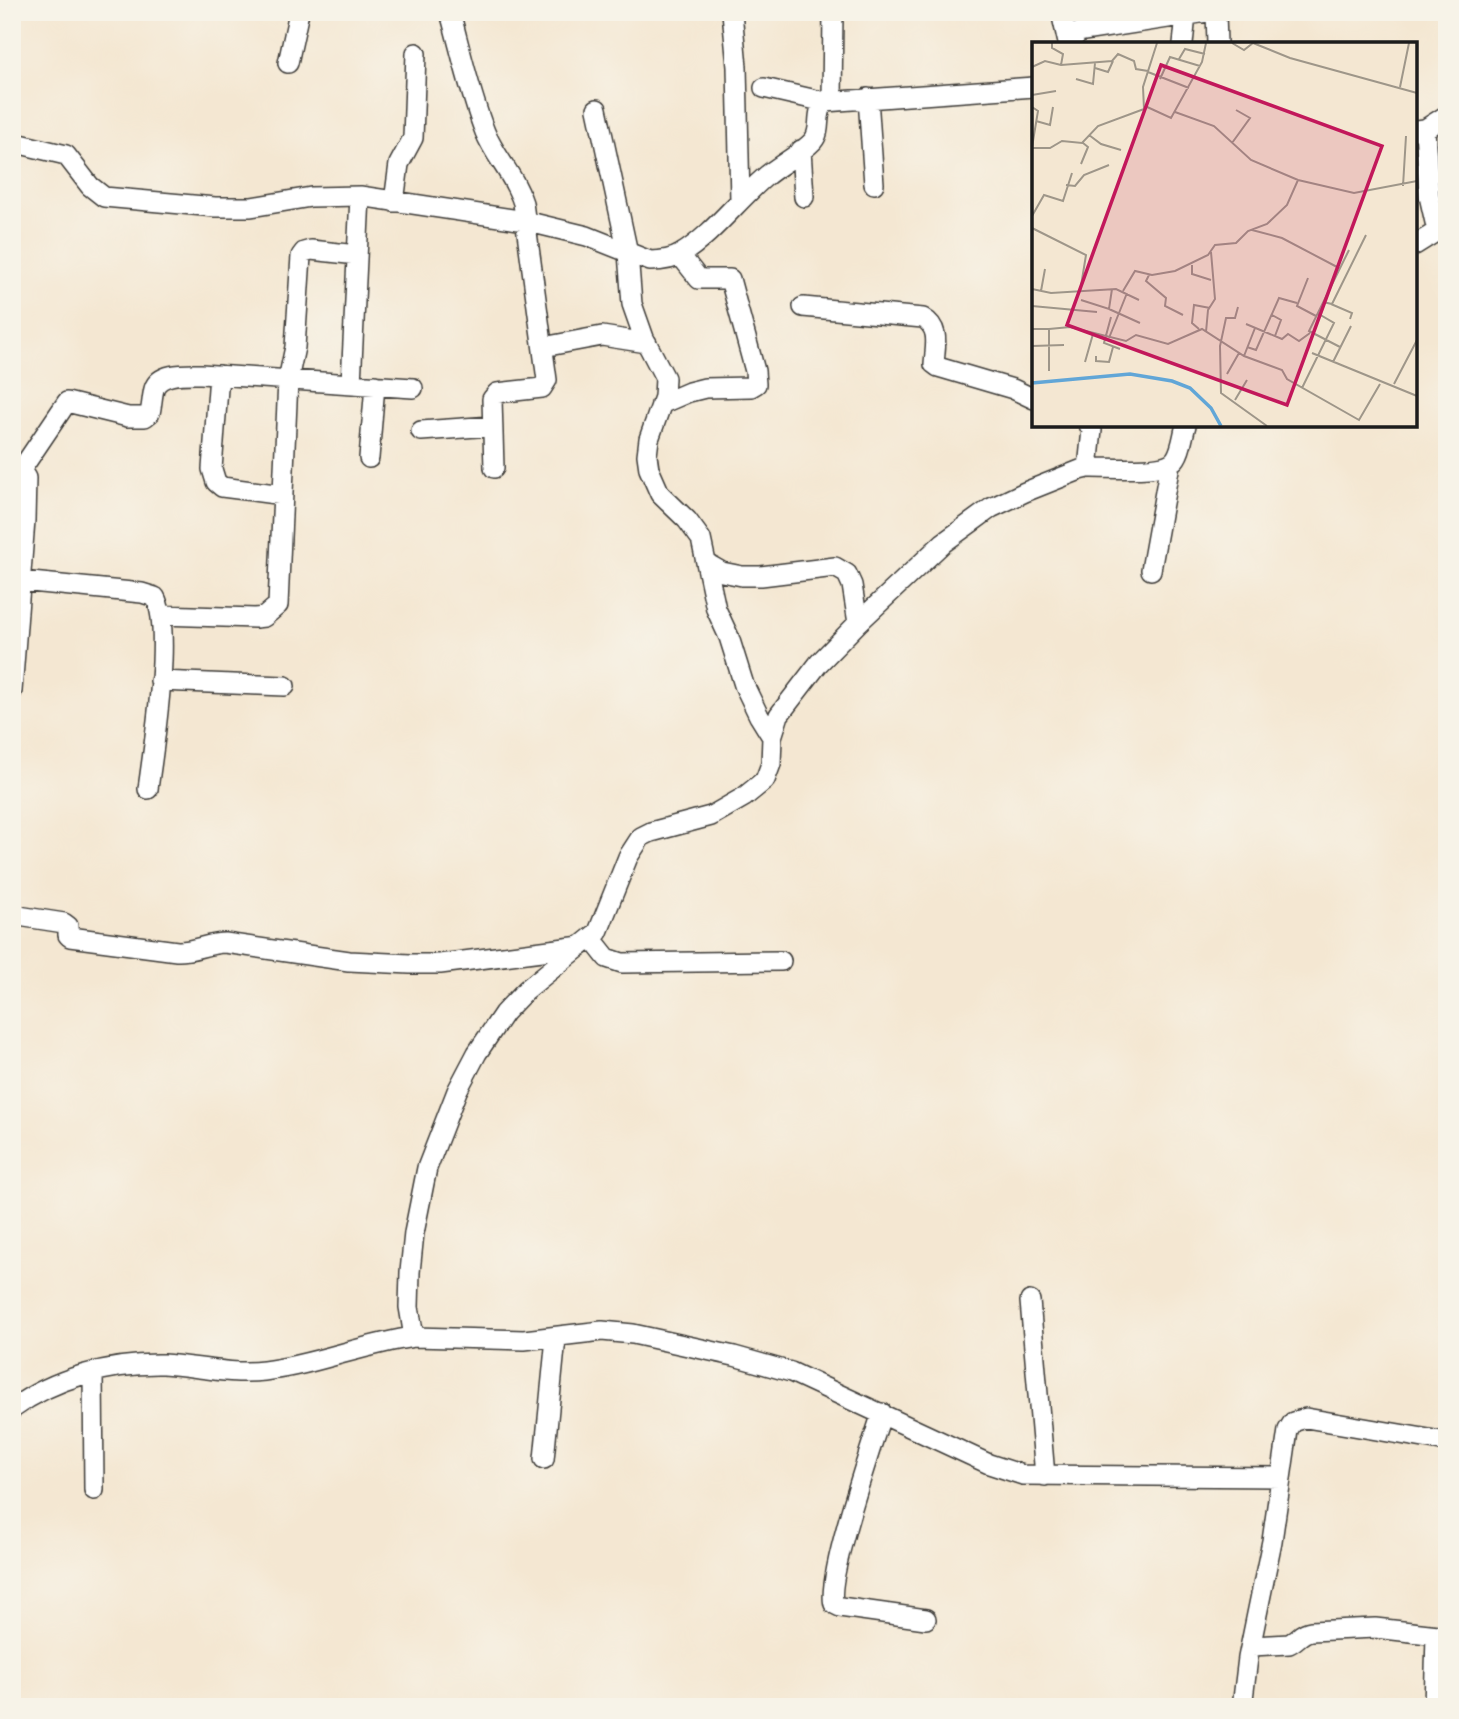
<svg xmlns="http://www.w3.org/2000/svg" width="1459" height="1719" font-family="Caveat,sans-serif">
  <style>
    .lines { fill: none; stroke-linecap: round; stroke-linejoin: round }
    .minor-casing { stroke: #3c3a37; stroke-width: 22 }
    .minor { stroke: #fff; stroke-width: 19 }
    .inset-river { fill: none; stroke: #61a6d7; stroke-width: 3.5 }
    .inset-road { fill: none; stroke: #9e9689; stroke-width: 2 }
    .view { fill: #c2185b; fill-opacity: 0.15; stroke: #c2185b; stroke-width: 3.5 }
    .inset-edge { fill: none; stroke: #1c1c1c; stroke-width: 3.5 }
  </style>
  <rect width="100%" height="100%" fill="#f7f3e8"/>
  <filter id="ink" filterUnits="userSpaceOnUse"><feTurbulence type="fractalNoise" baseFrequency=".0143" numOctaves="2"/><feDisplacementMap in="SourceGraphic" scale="14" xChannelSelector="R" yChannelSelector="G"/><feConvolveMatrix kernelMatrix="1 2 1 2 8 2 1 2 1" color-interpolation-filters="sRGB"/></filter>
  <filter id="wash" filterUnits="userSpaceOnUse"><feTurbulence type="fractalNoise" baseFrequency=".00686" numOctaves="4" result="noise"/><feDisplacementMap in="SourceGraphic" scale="28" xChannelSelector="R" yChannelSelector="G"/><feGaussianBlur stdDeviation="1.57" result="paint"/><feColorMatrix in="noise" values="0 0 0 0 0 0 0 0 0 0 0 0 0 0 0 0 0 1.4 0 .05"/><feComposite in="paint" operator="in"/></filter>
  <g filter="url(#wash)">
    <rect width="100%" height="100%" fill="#f4e7d2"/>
  </g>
  <g filter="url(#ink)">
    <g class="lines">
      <defs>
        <path id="minor" d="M450,12C461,52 470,94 485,132C495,157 515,176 523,203L547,380L542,388L497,393L492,399L494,468
          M732,12L737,67L740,201
          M1061,12L1068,43
          M1216,12L1217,44
          M1068,44L1079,32L1085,31L1207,12
          M1183,44L1186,15
          M288,63L299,12
          M764,88L825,102
          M868,98L874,184
          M832,100L833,12
          M597,109L628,253L632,304L644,338L665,378L664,397L649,439L647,455L649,469L660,494L687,520L701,539L716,609L729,637L744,685L759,716L772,737
          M1425,129L1429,196L1437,231
          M1415,130L1425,129L1447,115
          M12,142L66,155L90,186L104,197L215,207H251L311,197L360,196L525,221L587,236L650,261C661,261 672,260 681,254C711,236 738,200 765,177C780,164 800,155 813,141C823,129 814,114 825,102L1034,87
          M801,150L804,197
          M394,202L399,164L413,138L416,53
          M1415,245L1447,225
          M803,307L923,318C941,328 935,347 934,364L938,367L1013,389L1034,399
          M543,347L602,336L647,343
          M219,375L212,469L216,482L222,487L283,495
          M351,384L360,196
          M661,404L689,392L705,388L751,387L756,384L755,371L730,279H699L680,255
          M421,431L492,426
          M369,458L375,385
          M12,467L21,470L26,478L25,520L12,691
          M1088,468L1092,430L1089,425
          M21,470L67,402L128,417H145L150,413C152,405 152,397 154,389C159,372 187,374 201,374L413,388
          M708,564L722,572L742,576H761L835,567L847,574L852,585L858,623
          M1151,570L1170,464
          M21,581L142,593L155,597C173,628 153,751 148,789
          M161,615L255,618L264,617L278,605L288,380L295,347L301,256L304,252L311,250L357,255
          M160,681L285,686
          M12,915L64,923L68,926V935L70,937L177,951C193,952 208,943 225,943L349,961L410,964H440L581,946
          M592,939L607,958L622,963L781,961
          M1030,1301L1045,1476
          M414,1337L409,1307L410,1272L414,1233L427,1168L457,1091L477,1053L504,1013L526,990L598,932L628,857L641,837L651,832L711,816L744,797L765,780L771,764L772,737L779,715L819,663L858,623L943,543L976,519L991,508L1025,492L1080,470L1088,468C1107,467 1166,474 1176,458C1182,449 1183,435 1186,425
          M93,1372L94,1490
          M12,1409C54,1378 110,1363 163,1364C196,1366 230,1375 264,1371C315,1365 363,1344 414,1337L524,1340L602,1331L633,1334L734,1356L791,1372L989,1464L1023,1475L1281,1477
          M882,1413C872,1444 825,1582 834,1604L840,1607L926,1619
          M544,1459L556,1338
          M1252,1646L1289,1644C1298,1640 1301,1632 1311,1631L1375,1628L1447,1636
          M1242,1707L1248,1658L1272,1541L1288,1430L1293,1422L1306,1418L1447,1442
          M1434,1707L1436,1635"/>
      </defs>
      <use href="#minor" class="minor-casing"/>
      <use href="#minor" class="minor"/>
    </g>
  </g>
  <g transform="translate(1032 42)">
    <rect width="385" height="385" fill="#f4e7d2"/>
    <path class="inset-river" d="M0,341L98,332L140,339L158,346L179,366L189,384"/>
    <path class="inset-road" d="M20,1V6L31,12L29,23M200,1L212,8L221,1M221,1L258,16L385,51M147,17L153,7L173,12M0,25L13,19L29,23L80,19L86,12L102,19L104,27L116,29M63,26L76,30L81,19M116,30L157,46M44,37L61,42L63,21M128,37L138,15L168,24M368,45L377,1M0,53L24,49M113,64L139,76L170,20L174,1M0,65L6,69L0,105M143,70L182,84L219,118L266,138L322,151L385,139M4,79L18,83L21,65M57,93L69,102L89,108M200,101L218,76L204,68M0,106H18L30,99L50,101L66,84L112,67L111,45L125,1M49,122L56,105L51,101M34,143L43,144L52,133L77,123M371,144L374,94M0,174L12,153L31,159L40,131M0,186L54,213L48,250M220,188L250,196L307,226M160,223V232L179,238M117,233L114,239L134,256L133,264L151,273M276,236L265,264L284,274M0,247L19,251L84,247L107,258M9,249L13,227M91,249L103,229L120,233L143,229L176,213L183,203L204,201L216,189L235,182L255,163L266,138M49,258L77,267L80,247M291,260L300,262L334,193M299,262L320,271L318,277M0,264L65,270M206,265L203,276H194L188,304L189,351L235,384M77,267L108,281M240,273L249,278L243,294M79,275L72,301L88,307M214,282L250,297L256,292L267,299L278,291M0,287H17V329M17,287L38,285L94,299L104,293L136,302L170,287L212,314L250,328L255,337L327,378L348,342M167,287L160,281L162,263L178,266M174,290L176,268L183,257L179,210M77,296L95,251M0,304L32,303M215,305L224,308L247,256L265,261M308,305L277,289L317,208M280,311L385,354M64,314V319L77,320L81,305M212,314L223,286M53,320L61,292M301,320L319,284M195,332L207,311M362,342L385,298M270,346L302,281L285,271M203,358L215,338"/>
    <path class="view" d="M129,23L350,104L255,363L35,283Z"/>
    <rect width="385" height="385" class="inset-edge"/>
  </g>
  <rect width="1459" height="1719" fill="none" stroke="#f7f3e8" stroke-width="42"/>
</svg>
